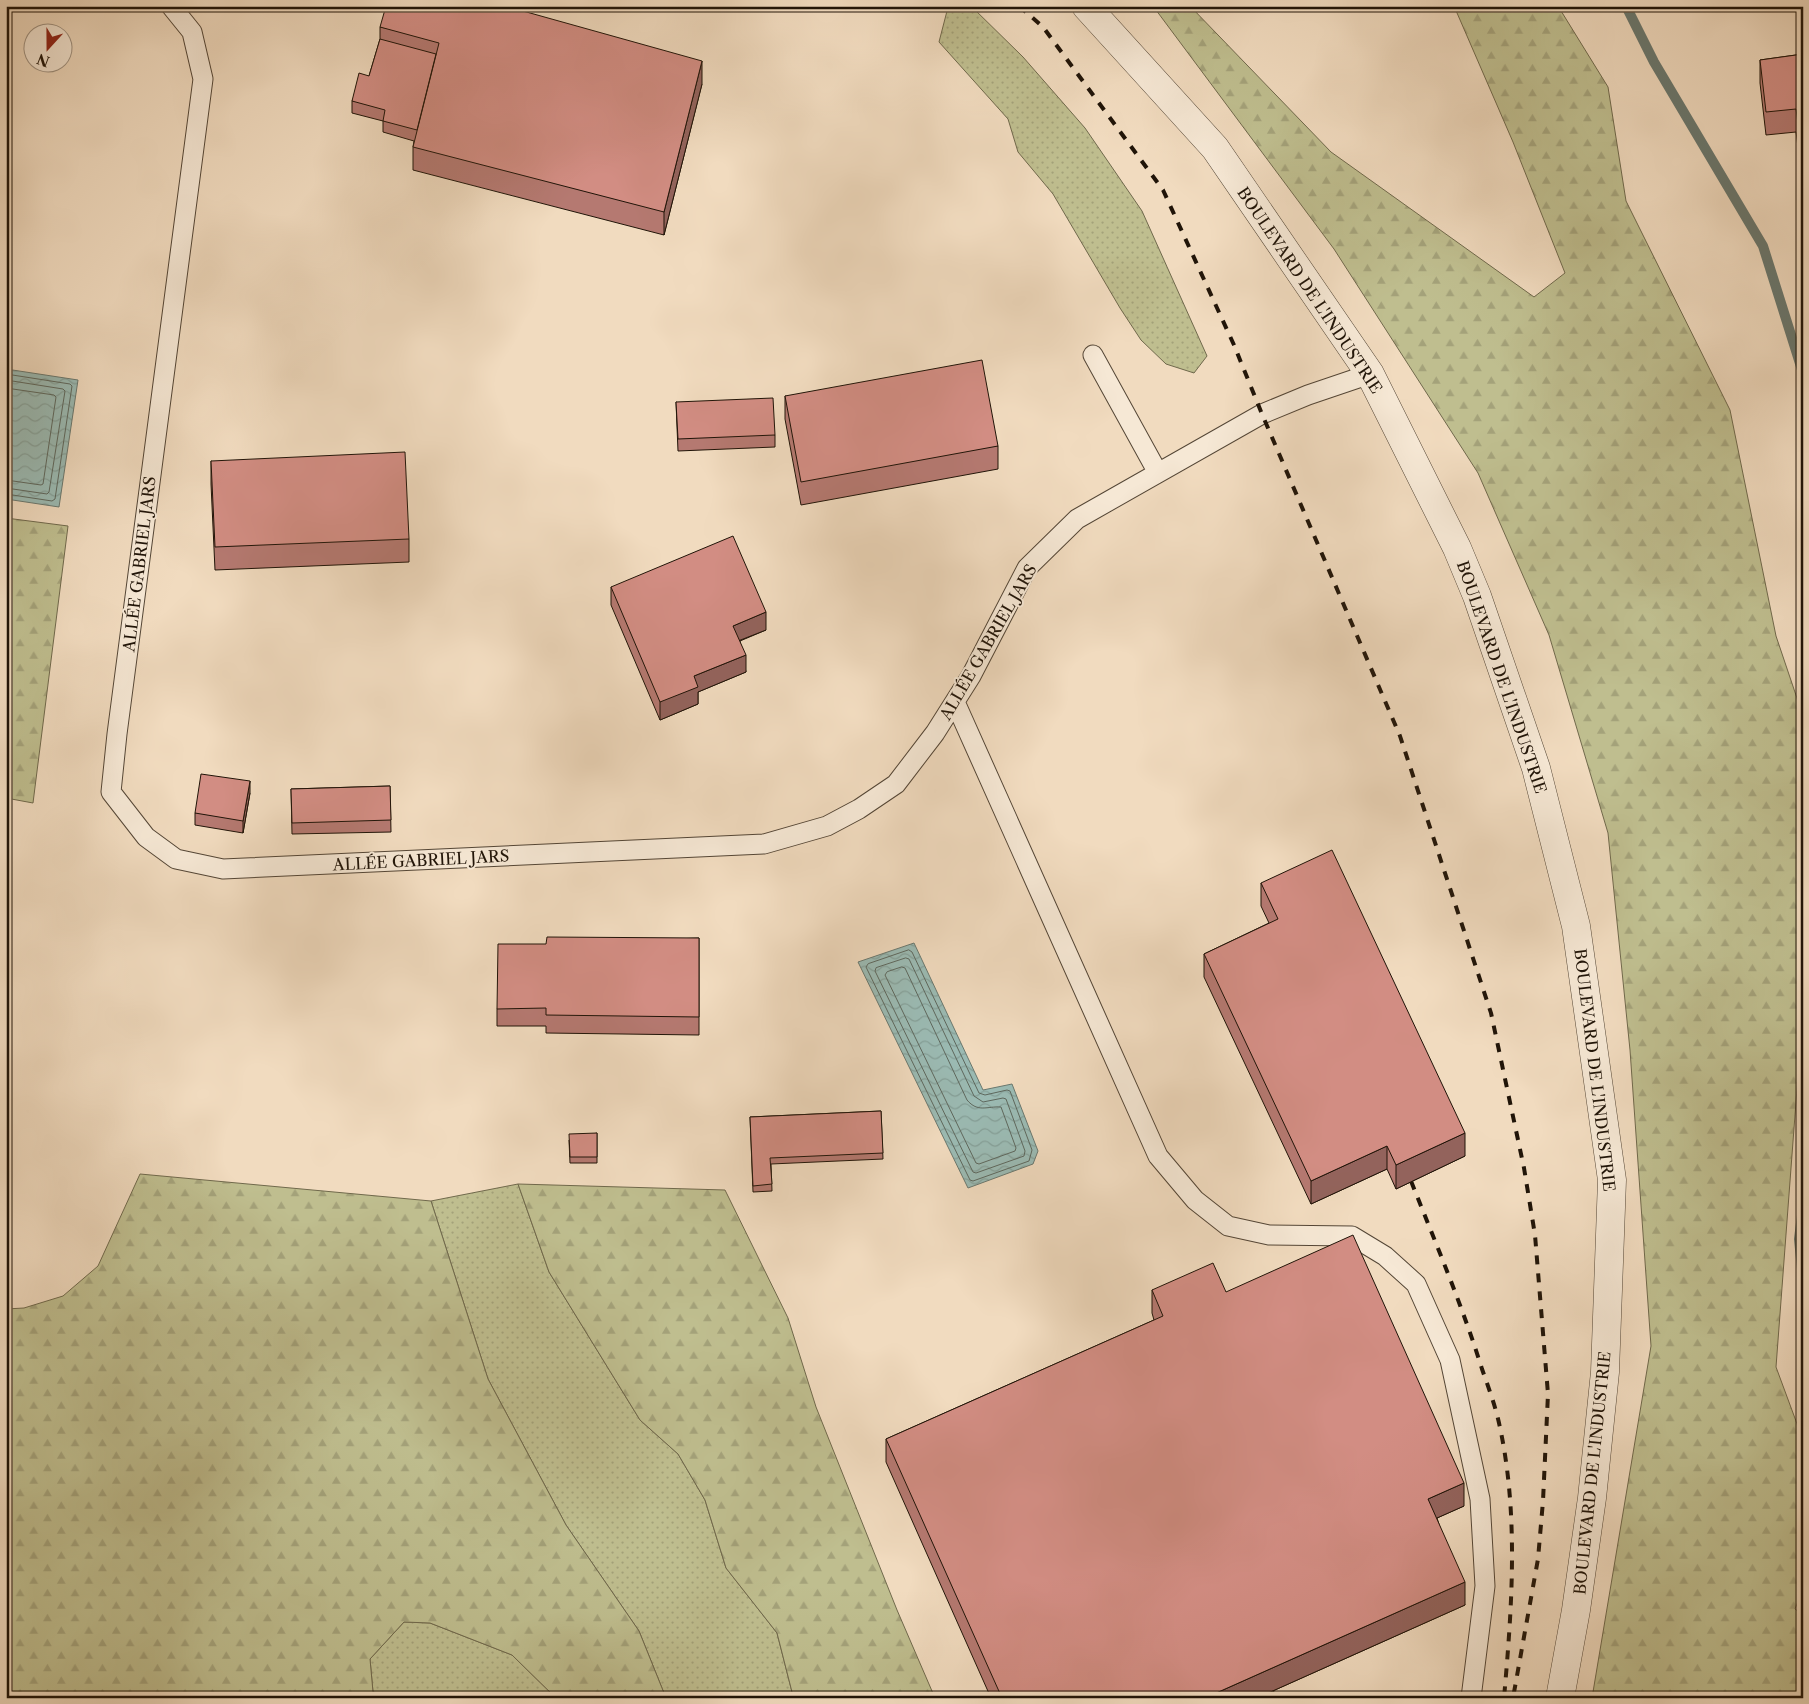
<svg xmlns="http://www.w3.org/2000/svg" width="1809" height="1704" font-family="'Libre Caslon Text',serif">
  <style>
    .grass { fill: url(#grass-dots); stroke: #70694c }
    .forest { fill: url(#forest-firs); stroke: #70694c }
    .water { fill: url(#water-waves); stroke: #6a786f }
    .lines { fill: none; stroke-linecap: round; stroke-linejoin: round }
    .shore { stroke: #5e685e; stroke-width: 1 }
    .stream { stroke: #6a786f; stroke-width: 10 }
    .lane-casing { stroke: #544636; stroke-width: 21 }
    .street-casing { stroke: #544636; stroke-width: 29 }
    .lane { stroke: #f6e8d5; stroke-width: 19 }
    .street { stroke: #f6e8d5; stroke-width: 28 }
    .rail { stroke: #201408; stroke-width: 4; stroke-dasharray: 9 9; stroke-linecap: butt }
    .wall { fill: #b57971; stroke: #201408 }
    .shaded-wall { fill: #93635c; stroke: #201408 }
    .building { fill: #d28d83; stroke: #201408 }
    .labels { text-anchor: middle; stroke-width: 4; stroke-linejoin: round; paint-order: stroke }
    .street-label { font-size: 16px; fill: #201408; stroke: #f6e8d5 }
  </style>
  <defs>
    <pattern id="grass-dots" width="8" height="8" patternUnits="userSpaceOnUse" patternTransform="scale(1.25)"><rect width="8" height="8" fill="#bfbe8f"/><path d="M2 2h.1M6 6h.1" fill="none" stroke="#a4a27a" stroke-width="1.8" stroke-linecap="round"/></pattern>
    <pattern id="forest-firs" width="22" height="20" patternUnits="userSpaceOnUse" patternTransform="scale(1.25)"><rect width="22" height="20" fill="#bfbe8f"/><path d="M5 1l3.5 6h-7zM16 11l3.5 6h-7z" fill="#a4a27a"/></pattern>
    <pattern id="water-waves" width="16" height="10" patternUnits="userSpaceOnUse" patternTransform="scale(1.25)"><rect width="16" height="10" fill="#9bbbb4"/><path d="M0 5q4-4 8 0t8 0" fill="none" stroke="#85a099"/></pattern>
  </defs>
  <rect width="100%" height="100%" fill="#f1dbbf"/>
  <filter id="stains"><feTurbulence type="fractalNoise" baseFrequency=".004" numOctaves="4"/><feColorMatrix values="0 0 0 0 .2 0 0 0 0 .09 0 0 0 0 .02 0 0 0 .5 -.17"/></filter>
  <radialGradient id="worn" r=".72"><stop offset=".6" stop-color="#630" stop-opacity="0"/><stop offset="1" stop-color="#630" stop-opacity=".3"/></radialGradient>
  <path class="grass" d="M942,6H971L1023,57L1085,128L1142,211L1207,356L1194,373L1166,364L1141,340L1120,308L1053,194L1018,152L1008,119L939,42L947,11Z
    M518,1184L549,1272L640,1420L678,1454L705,1500L726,1568L777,1633L792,1692L795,1698H666L639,1631L566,1525L488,1379L431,1201Z
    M404,1622L430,1623L512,1655L556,1698H404L373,1692L370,1659Z"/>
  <path class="forest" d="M1153,6H1190L1331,152L1534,297L1565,273L1513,142L1454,6H1558L1608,87L1626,201L1730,410L1776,636L1803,716V1009L1776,1367L1803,1440V1589L1795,1609L1803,1615V1698H1592L1651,1346L1630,1050L1608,833L1549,635L1478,473L1334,249Z
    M6,518L68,526L33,803L6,798Z
    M140,1174L431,1201L488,1379L566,1525L639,1631L666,1698H556L512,1655L430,1623L404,1622L370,1659L373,1692L372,1698H6V1309L24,1308L63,1296L98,1266Z
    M518,1184L725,1190L788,1318L816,1407L897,1610L935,1698H795L792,1692L777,1633L726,1568L705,1500L678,1454L640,1420L549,1272Z"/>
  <path class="water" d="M6,369L78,380L59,507L6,499Z
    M914,943L983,1090L1012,1084L1038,1151L1033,1164L968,1188L858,962Z"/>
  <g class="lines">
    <path class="shore" d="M6,374L70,384L72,386L55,499L52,501L6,494
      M6,380L63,389L65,391L49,492L47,494L6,488
      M6,388L54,395L56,397L43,484L41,485L6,480
      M909,950L912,952L979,1093L985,1095L1007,1090L1010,1091L1032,1150L1029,1161L973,1181L970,1180L866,967L868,964Z
      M906,958L909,959L974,1096L983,1102L1003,1098L1006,1099L1025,1151L1024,1156L976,1173L973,1172L875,971L876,968Z
      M902,967L905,968L967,1100C978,1113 987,1106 1001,1107L1016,1148L1015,1151L979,1164L976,1163L885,975L887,972Z"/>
    <path class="stream" d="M1626,6L1654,62L1763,246L1803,373
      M1803,1207L1799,1239L1803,1279"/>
    <defs>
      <path id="lane" d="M171,6L192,32L203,79L117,734L111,792L146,837L176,859L223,869L764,844L827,826L859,809L896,784L935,733L971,676L1027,568L1077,519L1262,414L1308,395L1370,374
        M1093,355L1158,473
        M955,702L1158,1156L1195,1200L1228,1226L1269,1235L1352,1236L1385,1256L1416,1284L1450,1360L1480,1499L1485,1586L1471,1698"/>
      <path id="street" d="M1086,6L1215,148L1370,374L1457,548L1477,596L1536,768L1576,926L1612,1180L1605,1372L1592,1498L1576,1610L1560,1698"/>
    </defs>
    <use href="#lane" class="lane-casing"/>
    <use href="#street" class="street-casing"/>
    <use href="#lane" class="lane"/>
    <use href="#street" class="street"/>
    <path class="rail" d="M1019,6L1043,27L1163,190L1234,345L1262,414L1400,736L1491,1013L1524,1168L1535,1235L1548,1394L1543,1501L1538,1559L1513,1698
      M1411,1181C1436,1244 1462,1305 1482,1369C1488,1386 1495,1405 1499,1423C1519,1512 1512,1607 1504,1698
      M1272,1691L1275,1698"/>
  </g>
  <path class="wall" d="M380,27L702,84L664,235L413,170V147L414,141L383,132V121L352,113V101L369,76L380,39Z
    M1803,54V185L1796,132L1766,135L1760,83V60Z
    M785,396L998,446V469L801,505L785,419Z
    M676,402L775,435V447L678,451Z
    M211,461L409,539V562L215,570L211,484Z
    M611,587L766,630L740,641L746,672L698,692V704L660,720L611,605Z
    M390,786L391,832L292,834L291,789Z
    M250,793L243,833L195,825V813Z
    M1261,883L1465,1156L1396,1189L1387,1169L1311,1204L1204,977V954L1269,923L1261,906Z
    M699,938V1035L546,1033V1026H497V1009L546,944Z
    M881,1111L883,1159L771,1164L772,1191L753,1192L750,1117Z
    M597,1133V1163H570L569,1140Z
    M1152,1290L1226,1292L1464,1506L1437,1518L1465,1605L1257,1698H991L886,1462V1439L1154,1320L1152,1313Z"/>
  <path class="shaded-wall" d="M702,61V84L664,235V212Z
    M766,612V630L733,643V626Z
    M746,655V672L698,692V704L660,720V702L694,676Z
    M250,781V793L243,833V821Z
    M1465,1133V1156L1396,1189V1165Z
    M1387,1146V1169L1311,1204V1181Z
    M1464,1483V1506L1428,1522V1499Z
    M1465,1582V1605L1257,1698H1205Z"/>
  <path class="building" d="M386,6H505L702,61L664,212L413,147L439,43L380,27Z
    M380,39L436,54L417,130L383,121L385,110L352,101L359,73L369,76Z
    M1803,54V162L1796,109L1766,112L1760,60Z
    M982,360L998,446L801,482L785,396Z
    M773,398L775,435L678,439L676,402Z
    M405,452L409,539L215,547L211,461Z
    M733,536L766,612L733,626L746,655L694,676L698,687L660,702L611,587Z
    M201,774L250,781L243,821L195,813Z
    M390,786L391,820L292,823L291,789Z
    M1332,850L1465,1133L1396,1165L1387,1146L1311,1181L1204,954L1278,919L1261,883Z
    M547,937L699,938V1017L546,1015V1008L497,1009L498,944H546Z
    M881,1111L883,1153L770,1158L772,1184L753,1186L750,1117Z
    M597,1133V1157H570L569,1134Z
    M1353,1235L1464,1483L1428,1499L1465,1582L1205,1698H1002L886,1439L1163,1316L1152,1290L1213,1263L1226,1292Z"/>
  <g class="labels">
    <g class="street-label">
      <text transform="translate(1310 290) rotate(56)" y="6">BOULEVARD DE L'INDUSTRIE</text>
      <text transform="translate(139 564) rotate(-83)" y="6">ALLÉE GABRIEL JARS</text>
      <text transform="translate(988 642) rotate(-60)" y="6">ALLÉE GABRIEL JARS</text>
      <text transform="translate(1502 677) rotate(71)" y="6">BOULEVARD DE L'INDUSTRIE</text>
      <text transform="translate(421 860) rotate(-3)" y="6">ALLÉE GABRIEL JARS</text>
      <text transform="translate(1595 1070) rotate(83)" y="6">BOULEVARD DE L'INDUSTRIE</text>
      <text transform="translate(1592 1473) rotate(-84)" y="6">BOULEVARD DE L'INDUSTRIE</text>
    </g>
  </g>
  <rect width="1809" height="1704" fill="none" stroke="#f1dbbf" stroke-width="25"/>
  <rect x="8" y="8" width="1794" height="1689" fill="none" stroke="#201408" stroke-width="2.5"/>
  <rect x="12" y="12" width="1784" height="1679" fill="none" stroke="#201408"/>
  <g transform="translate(48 48) rotate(201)"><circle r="24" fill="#f6e8d5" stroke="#a09383"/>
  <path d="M0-4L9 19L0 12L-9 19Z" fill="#8f2418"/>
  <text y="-8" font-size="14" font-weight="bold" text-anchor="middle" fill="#201408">N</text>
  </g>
  <rect width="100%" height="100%" filter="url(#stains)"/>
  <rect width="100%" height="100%" fill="url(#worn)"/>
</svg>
